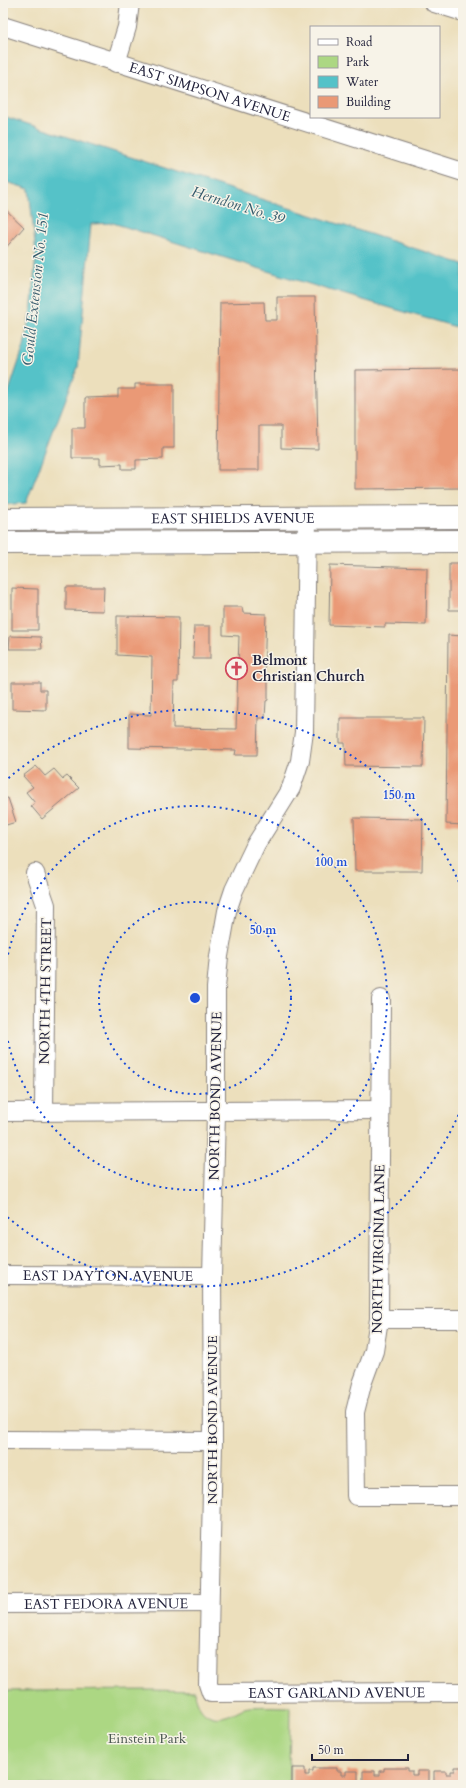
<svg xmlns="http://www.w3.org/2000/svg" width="466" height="1788" font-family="Cardo,serif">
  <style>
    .green { fill: #acd783; stroke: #677c5f }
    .water { fill: #54c2c8; stroke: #3b7282 }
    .building { fill: #ea9976 }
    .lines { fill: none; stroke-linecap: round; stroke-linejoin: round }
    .minor-casing { stroke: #87807c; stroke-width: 20 }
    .major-casing { stroke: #87807c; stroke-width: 24 }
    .minor { stroke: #fff; stroke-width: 18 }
    .major { stroke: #fff; stroke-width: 22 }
    .ring { fill: none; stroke: #1d4ed8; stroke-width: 2; stroke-dasharray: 2 4 }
    .labels { text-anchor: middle; stroke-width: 3; stroke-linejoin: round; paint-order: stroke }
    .street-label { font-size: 14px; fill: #22223b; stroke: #f7f3e8 }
    .poi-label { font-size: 14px; font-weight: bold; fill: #22223b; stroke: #f7f3e8; text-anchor: start }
    .park-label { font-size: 14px; fill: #4b5851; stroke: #f7f3e8 }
    .water-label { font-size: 15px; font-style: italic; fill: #345a6c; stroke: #f7f3e8 }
    .centre { fill: #1d4ed8; stroke: #f7f3e8; stroke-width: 2 }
    .ring-label { font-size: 12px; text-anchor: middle; font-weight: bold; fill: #1d4ed8; stroke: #f7f3e8; stroke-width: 3; stroke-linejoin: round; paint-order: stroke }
  </style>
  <rect width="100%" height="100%" fill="#f7f3e8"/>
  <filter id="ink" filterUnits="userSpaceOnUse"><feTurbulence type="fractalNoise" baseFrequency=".025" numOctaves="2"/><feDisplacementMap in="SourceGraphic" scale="8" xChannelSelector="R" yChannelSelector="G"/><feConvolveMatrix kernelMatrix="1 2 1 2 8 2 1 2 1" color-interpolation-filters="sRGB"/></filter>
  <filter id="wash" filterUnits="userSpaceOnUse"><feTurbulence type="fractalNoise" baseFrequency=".012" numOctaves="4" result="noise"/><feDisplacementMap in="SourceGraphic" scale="16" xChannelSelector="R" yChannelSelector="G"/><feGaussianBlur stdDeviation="0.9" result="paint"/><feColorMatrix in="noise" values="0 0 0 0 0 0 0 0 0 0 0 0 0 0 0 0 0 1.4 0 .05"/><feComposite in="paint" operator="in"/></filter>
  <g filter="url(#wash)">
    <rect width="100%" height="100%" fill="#ecdfbc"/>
    <path class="green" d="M153,1690L195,1691C196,1708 208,1722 226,1716C234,1714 241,1708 249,1707C263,1706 277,1707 290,1707L289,1785H3V1691Z"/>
    <path class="water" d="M3,116L463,264V329L322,288L113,223L91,224L78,367L26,503L3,505V409L24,346L32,304L36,253L29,189L3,181Z"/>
    <g id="blocks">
      <path class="building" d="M3,207L24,227L3,251Z
        M277,297H315L318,449L281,448V426H259V470H218L220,303L264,302L265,320H277Z
        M463,369V488L355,489V370Z
        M135,384H174V448H163V459L136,460V469H122V464L100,465V458H72V428H85V398L118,397V389H135Z
        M449,563H463V610H449Z
        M330,565L427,568L426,625L385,624V627L329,625Z
        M66,587H104L103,611L66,610Z
        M12,588L38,589V630H12Z
        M223,607H242L243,613L266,614L264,677H268V700L266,701L265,718H258L257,755H235L236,750L129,748V714L151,715L152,657L117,655V616L179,617L178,682H174L173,728L236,729L239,636L223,635Z
        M194,626H210V659H193Z
        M448,635L463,636V825L446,824Z
        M10,636L41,637L42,649H9Z
        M12,682H40V690H46V710L12,709Z
        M340,718H424L423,767L346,766L345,743H340Z
        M36,766L45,776L54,769L63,779L67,776L79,788L42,819L31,806L35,803L26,792L33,787L23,776Z
        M8,798L16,822L3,826V799Z
        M354,818L423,819L422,871H355Z
        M455,1767H463V1785H434V1771H446V1774H451V1771H455Z
        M292,1768H305V1775H309V1771H313V1768H337V1771H341V1775H346V1771H358V1785H292Z
        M384,1768H408V1771H412V1775H417V1771H429V1785H363V1771H375V1775H380V1771H384Z"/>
    </g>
  </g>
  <g filter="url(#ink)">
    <use href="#blocks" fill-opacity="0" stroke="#87807c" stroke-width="1"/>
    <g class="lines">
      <defs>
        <g id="minor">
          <path d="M434,3L463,12"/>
          <path id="s1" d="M3,26L463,172"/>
          <path d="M116,63L127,27L130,3"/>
          <path id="s2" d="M307,518L304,732L300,761L291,788L256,844L234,890L227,911L219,956L216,988V1112L212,1276L213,1441L208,1684L211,1693L463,1692"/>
          <path d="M35,873L46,905L44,1112"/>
          <path d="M381,999L379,1319L374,1351L362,1384L355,1412L356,1496H463"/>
          <path d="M3,1112L380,1110"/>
          <path id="s3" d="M3,1275L212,1276"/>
          <path d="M379,1319H463"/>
          <path d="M3,1440L213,1441"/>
          <path id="s4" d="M3,1604L209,1603"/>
        </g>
        <g id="major">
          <path id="s5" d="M3,519L463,517"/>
          <path d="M3,543L463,541"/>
        </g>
      </defs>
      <use href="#minor" class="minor-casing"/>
      <use href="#major" class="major-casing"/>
      <use href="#minor" class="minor"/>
      <use href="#major" class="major"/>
    </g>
  </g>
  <g class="ring">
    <circle cx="195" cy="998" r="96"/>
    <path d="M3 996A192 192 0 1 1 3 1000"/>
    <path d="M463 1104A288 288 0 0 1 4 1214M4 782A288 288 0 0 1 463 892"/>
  </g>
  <defs>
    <symbol id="church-ring" viewBox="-11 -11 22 22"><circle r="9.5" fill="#f7f3e8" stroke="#d1495b" stroke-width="1.5"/><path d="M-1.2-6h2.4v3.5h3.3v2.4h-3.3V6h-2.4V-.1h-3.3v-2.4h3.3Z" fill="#d1495b"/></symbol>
  </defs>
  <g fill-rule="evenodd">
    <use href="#church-ring" x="224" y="656" width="25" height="25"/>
  </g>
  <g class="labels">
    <g class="street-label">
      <text dy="5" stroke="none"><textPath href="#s1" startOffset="217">EAST SIMPSON AVENUE</textPath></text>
      <text dy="5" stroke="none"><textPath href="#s5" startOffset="230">EAST SHIELDS AVENUE</textPath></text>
      <text transform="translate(45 991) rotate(-89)" y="5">NORTH 4TH STREET</text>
      <text transform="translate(215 1096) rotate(-89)" y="5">NORTH BOND AVENUE</text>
      <text transform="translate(378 1249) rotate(-89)" y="5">NORTH VIRGINIA LANE</text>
      <text dy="5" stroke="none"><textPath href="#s3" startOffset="105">EAST DAYTON AVENUE</textPath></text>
      <text transform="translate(212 1420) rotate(-90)" y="5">NORTH BOND AVENUE</text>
      <text dy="5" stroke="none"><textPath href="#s4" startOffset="103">EAST FEDORA AVENUE</textPath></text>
      <text dy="5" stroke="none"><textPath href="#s2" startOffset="1320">EAST GARLAND AVENUE</textPath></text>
    </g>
    <g class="poi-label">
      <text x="252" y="665">Belmont<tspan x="252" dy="16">Christian Church</tspan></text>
    </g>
    <g class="park-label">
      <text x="147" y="1743">Einstein Park</text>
    </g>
    <g class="water-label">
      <text transform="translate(238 205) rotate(17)" y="5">Herndon No. 39</text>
      <text transform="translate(35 289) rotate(-84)" y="5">Gould Extension No. 151</text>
    </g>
  </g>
  <circle cx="195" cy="998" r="6" class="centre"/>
  <g class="ring-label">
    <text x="399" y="799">150 m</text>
    <text x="331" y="866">100 m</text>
    <text x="263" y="934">50 m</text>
  </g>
  <rect width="466" height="1788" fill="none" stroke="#f7f3e8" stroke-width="16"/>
  <rect x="310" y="26" width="130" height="92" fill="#f7f3e8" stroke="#a29fa3"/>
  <rect x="318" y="39" width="20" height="6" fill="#ffffff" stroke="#a29fa3"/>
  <text x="346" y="46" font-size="12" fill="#22223b">Road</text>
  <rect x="318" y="56" width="20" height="12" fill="#acd783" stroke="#a29fa3"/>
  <text x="346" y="66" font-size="12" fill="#22223b">Park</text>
  <rect x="318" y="76" width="20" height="12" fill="#54c2c8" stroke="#a29fa3"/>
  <text x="346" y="86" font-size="12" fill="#22223b">Water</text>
  <rect x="318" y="96" width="20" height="12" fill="#ea9976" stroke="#a29fa3"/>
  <text x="346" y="106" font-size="12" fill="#22223b">Building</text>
  <path d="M312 1754v6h96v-6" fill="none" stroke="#22223b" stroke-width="2"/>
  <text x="318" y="1754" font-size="12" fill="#22223b" stroke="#f7f3e8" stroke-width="3" paint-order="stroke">50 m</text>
</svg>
